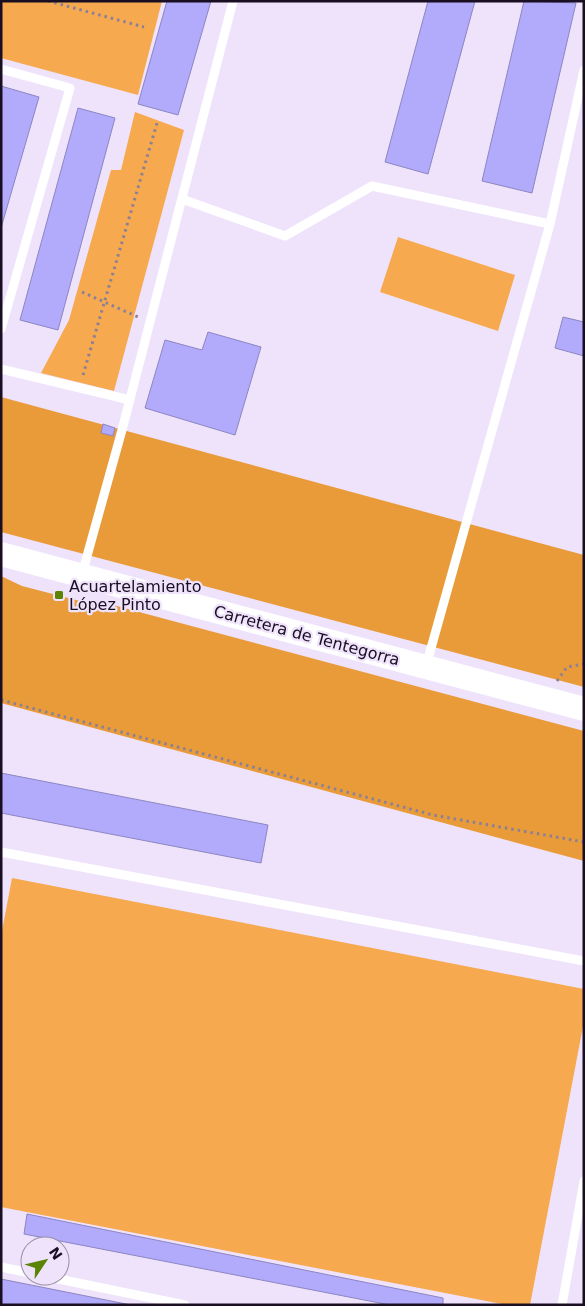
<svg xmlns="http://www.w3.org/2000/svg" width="585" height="1306" font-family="'DejaVu Sans',sans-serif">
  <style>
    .green { fill: #f6a94e }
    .forest { fill: #e99b39 }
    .building { fill: #b2aafb; stroke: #8c86c1 }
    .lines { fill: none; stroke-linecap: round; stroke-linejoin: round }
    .path { stroke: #8b8096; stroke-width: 3; stroke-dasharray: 2.5 4; stroke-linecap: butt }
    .lane { stroke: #fff; stroke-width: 9 }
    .secondary { stroke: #fff; stroke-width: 24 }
    .poi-dot { fill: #5b8306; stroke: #efe3fb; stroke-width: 2 }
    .labels { text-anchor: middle; stroke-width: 4.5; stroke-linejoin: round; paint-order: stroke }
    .poi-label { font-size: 16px; fill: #190e22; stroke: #efe3fb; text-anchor: start }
    .street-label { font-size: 16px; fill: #190e22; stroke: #efe3fb }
  </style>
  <rect width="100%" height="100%" fill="#efe3fb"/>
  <path class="green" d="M1,1H162L138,95L1,58Z
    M135,112L184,130L114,391L41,373L69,320L111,170H121Z
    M398,237L515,275L498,331L380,292Z
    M12,878L584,989V1021L530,1305H507L1,1207V936Z"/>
  <path class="forest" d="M1,397L584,555V687L1,532Z
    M1,576L22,586L80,601H98L584,731V861L1,703Z"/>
  <path class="building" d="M167,1H211L178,115L138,104Z
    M428,1H475L428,174L385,162Z
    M524,1L576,3L532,193L482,181Z
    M1,86L39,97L1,228Z
    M78,108L115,118L58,330L20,320Z
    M563,317L584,322V356L555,348Z
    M208,332L261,347L235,435L145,408L165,340L202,350Z
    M103,424L115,428L113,436L101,433Z
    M1,773L268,825L261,863L1,813Z
    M27,1214L443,1298V1305H390L24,1234Z
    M1,1279L131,1305H1Z"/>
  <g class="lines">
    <path class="path" d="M48,1L144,27
      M82,292L138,317
      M83,375L157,123
      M557,681L567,667L584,664
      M1,700L433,815L584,842"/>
    <path class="lane" d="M1,69L70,88L1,329
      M182,199L285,236L372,186L550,224
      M1,369L130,400
      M82,574L122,430L233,1
      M426,666L550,224L584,70
      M1,852L584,961
      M1,1267L30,1273
      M44,1276L185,1305
      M562,1305L584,1181"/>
    <path class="secondary" d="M1,554L584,709"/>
  </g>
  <rect class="poi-dot" x="54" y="590" width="10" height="10" rx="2.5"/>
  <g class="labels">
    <g class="poi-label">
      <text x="69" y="592">Acuartelamiento<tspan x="69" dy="18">López Pinto</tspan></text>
    </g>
    <g class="street-label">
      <text transform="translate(307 635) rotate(15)" y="6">Carretera de Tentegorra</text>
    </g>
  </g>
  <rect width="585" height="1306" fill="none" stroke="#190e22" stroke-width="5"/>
  <g transform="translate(45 1261) rotate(55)"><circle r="24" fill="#efe3fb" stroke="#998ea4"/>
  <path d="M0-4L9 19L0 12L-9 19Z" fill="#5b8306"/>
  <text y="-8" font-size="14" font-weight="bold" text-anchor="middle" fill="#190e22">N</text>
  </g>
</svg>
